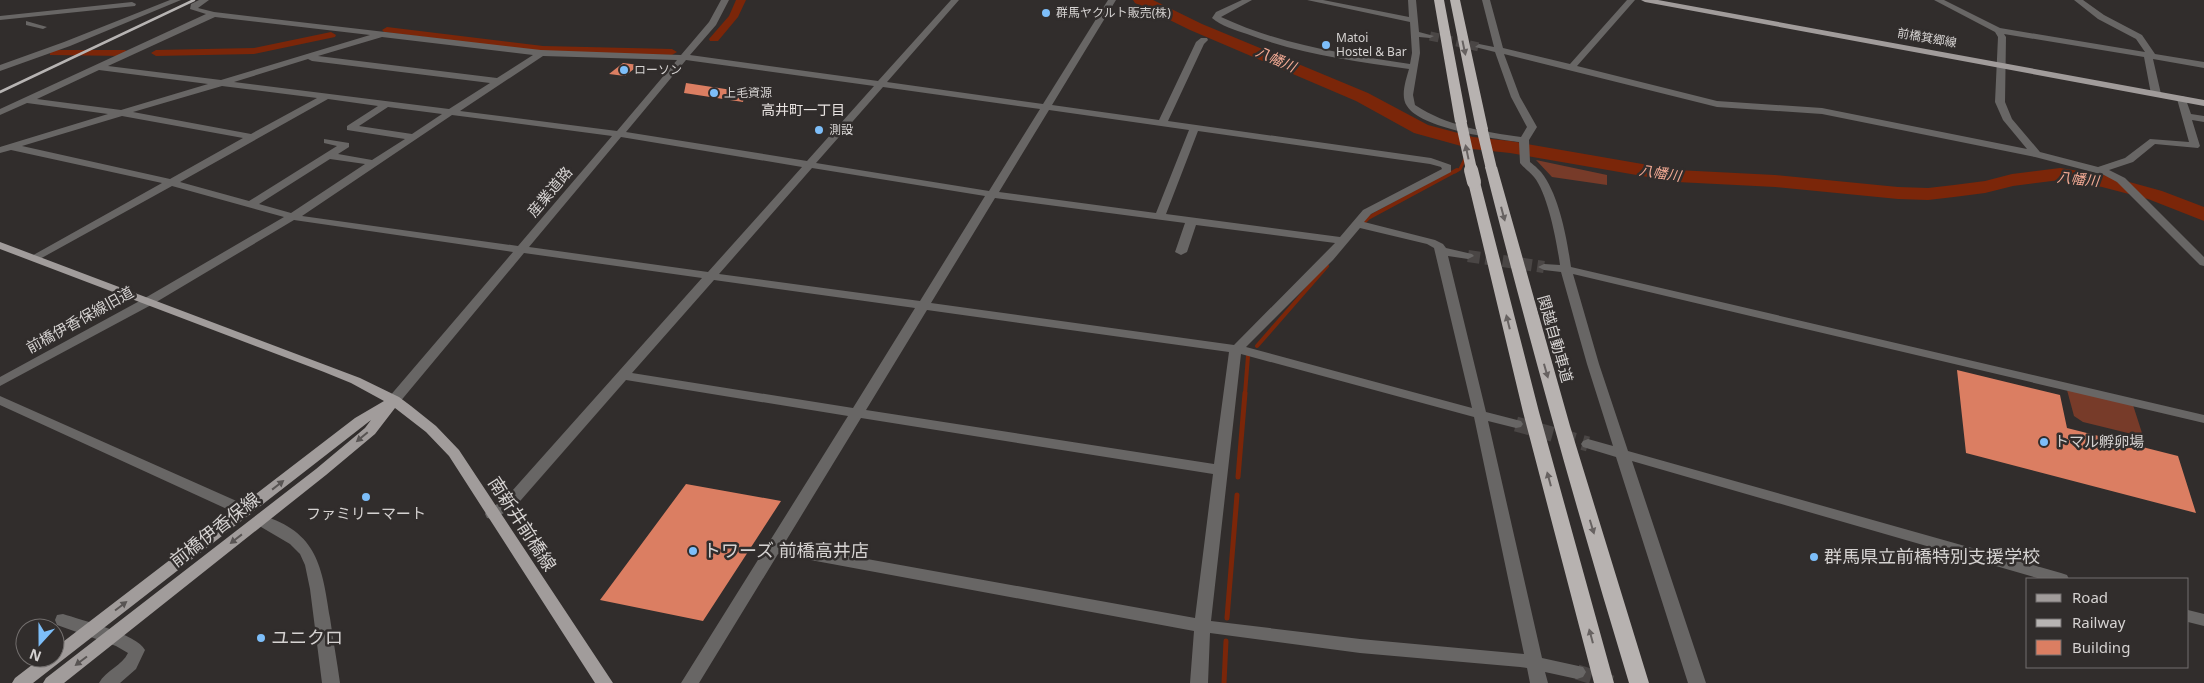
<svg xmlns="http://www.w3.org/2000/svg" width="2204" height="683" font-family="'Noto Sans','Noto Sans JP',sans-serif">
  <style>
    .green { fill: #773b29 }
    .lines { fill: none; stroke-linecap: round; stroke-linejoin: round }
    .stream-far2 { stroke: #7b2609; stroke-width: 3 }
    .stream-far1 { stroke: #7b2609; stroke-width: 4 }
    .stream { stroke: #7b2609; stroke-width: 5 }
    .canal { fill: #7b2609; fill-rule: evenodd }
    .river { fill: #7b2609; fill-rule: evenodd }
    .building { fill: #db7e62 }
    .minor-tunnel-far2 { stroke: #4a4645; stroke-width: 9; stroke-dasharray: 9 4.5; stroke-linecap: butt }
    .minor-tunnel-far1 { stroke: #4a4645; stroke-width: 12; stroke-dasharray: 12 5.5; stroke-linecap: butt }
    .minor-tunnel { stroke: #4a4645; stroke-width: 15; stroke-dasharray: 15 8; stroke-linecap: butt }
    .minor { fill: #686665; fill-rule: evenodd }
    .major { fill: #a19c9b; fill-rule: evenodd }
    .highway { fill: #b7b2b0; fill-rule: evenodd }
    .rail { stroke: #b7b4b3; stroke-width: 2.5 }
    .highway-bridge-far1 { stroke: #b7b2b0; stroke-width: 11 }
    .highway-bridge { stroke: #b7b2b0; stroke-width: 14 }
    .oneway { fill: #676261 }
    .oneway2 { fill: #585453 }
    .poi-dot { fill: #7dbef9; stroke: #312d2c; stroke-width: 2 }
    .labels { text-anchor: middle; stroke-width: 5; stroke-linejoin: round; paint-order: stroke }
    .far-poi-label { font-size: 12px; fill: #d5d2d1; stroke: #312d2c; text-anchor: start }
    .far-street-label { font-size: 12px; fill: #d5d2d1; stroke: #312d2c }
    .far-water-label { font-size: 14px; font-style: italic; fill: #f4ab95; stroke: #312d2c }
    .far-neighbourhood-label { font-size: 14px; fill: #e7e2e0; stroke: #312d2c }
    .street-label { font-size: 15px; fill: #d5d2d1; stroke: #312d2c }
    .poi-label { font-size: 15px; fill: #d5d2d1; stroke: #312d2c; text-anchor: start }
    .near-street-label { font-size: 18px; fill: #d5d2d1; stroke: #312d2c }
    .near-poi-label { font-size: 18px; fill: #d5d2d1; stroke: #312d2c; text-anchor: start }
  </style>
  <rect width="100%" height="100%" fill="#312d2c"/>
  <path class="green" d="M1536,160L1607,175V185L1552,177Z
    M2067,390L2133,405L2142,433L2136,435L2083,422L2074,416Z"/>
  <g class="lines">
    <path class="stream-far2" d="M1455,172L1460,169L1466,157"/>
    <path class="stream-far1" d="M1364,222L1368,218L1457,170
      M1257,346L1327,266
      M1245,394L1248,356"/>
    <path class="stream" d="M1238,477L1245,393
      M1227,618L1237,495
      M1224,683L1226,641"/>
    <path class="canal" d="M736,0H746L738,17L718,41H710L709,39L729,16Z
      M387,27L543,46L672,49L677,52L672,55L543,52L384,32L382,30Z
      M331,32L336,35L335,37L254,54L156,56L151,53L156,50L254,48Z
      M54,50H125L130,53L125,56L50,55V51Z"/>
    <path class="river" d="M1133,0H1153L1202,24L1368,93L1428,125L1473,137L1510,141L1677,170L1775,175L1898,187L1928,188L1954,185L1985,181L2012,174L2060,168L2104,175L2162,191L2204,207V221L2148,199L2102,187L2060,180L2013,186L1985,193L1954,197L1928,200L1898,199L1775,187L1677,182L1510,153L1472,149L1414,133L1356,101L1190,30L1135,3Z"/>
  </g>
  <path class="building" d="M623,63L639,65L625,76L609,74Z
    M686,83L745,92L743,102L684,93Z
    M1957,370L2060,395L2067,428L2178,456L2196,513L1966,453Z
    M686,484L781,501L703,621L600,600Z"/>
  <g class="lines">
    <path class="minor-tunnel-far2" d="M1430,36L1479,47"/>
    <path class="minor-tunnel-far1" d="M1468,256L1544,267"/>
    <path class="minor-tunnel" d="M1516,424L1588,444
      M1577,672L1612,683"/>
    <path class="minor" d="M170,0H181L70,46L0,71V65L64,42Z
      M199,0H209L198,8L214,12L541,50L681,55L709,22L721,0H729L716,25L690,55L878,81L951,0H959L887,82L1043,104L1108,0H1116L1052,105L1159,120L1196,42L1201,38H1207L1208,40L1204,44L1168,121L1431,158L1451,165V172L1371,214L1364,222L1435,240L1443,244L1446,248L1472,254L1474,256L1468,259L1448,256L1486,412L1521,421L1523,424L1521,427L1516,428L1488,421L1542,658L1583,667L1586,672L1583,677L1577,679L1545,672L1548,683H1530L1527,668L1520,667L1360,653L1210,633L1208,683H1190L1194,631L778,554L699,683H681L848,416L626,380L514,508L492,519L487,518L485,514L487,510L504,500L702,278L524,253L399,403H389L387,400L389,397L513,252L294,220L153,304L0,386V377L145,298L284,217L172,186L38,260H30L28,258L162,183L11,150L0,153V147L108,114L27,103L0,115V109L206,14L190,9L191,4ZM215,17L370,35L221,80L108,66ZM382,37L533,55L497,78L318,56ZM543,56L677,60L617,131L460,111ZM308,59L312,61L490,83L449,109L234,82ZM686,60L693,61L874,86L807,161L626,132ZM99,70L208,84L121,110L37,99ZM222,86L317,98L251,134L133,112ZM883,87L1040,109L989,191L816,163ZM328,99L378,106L347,126V130L405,139L372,160L338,154L349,147V143L324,139V143L337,146L249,201L180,182ZM388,107L442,114L412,134L359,126ZM1049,110L1189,130L1156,213L999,192ZM452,115L612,136L518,246L302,216ZM122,116L243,138L170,179L22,146ZM1198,131L1430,164L1441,167L1442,169L1363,210L1340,237L1166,214ZM621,137L802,167L708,272L529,247ZM330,159L365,164L291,213L259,204ZM812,168L985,196L920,301L719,274ZM995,198L1185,223L1175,252L1181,255L1187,252L1196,225L1335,243L1234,345L931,303ZM1360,228L1427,244L1434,248L1472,408L1246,347L1333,260ZM714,280L915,308L853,408L632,373ZM927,310L1229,352L1214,464L866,410ZM1241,354L1474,417L1524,654L1360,639L1211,621ZM861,418L1213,474L1195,618L784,544Z
      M1242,0H1252L1221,17C1281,45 1344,54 1410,64L1412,53L1410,22L1307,0H1323L1409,17L1408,0H1416L1419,32L1434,36L1430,38L1419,37L1420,53L1413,95L1415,105C1447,126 1484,132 1521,137L1527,127L1511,97L1495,52L1475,47L1479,44L1494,47L1482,0H1490L1503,48L1570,64L1627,0H1635L1577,66L1717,101L1822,108L2027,149L2003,120L1995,102L1998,37L1995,32L1934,0H1944L2000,28L2145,52L2136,39L2098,19L2074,0H2083L2104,15L2142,35L2155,54L2204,62V68L2153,59L2161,94L2156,97L2151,94L2144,57L2004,34L2006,37L2005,102L2012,119L2040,152L2098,167L2125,158L2150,139L2189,142L2177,99L2182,96L2185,97L2191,114L2204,116V122L2192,120L2200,146L2198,148L2155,144L2133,162L2109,170L2125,178L2204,257V266L2200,265L2117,182L2104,175L2035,157L1822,114L1717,107L1504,54L1520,97L1537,127L1529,140L1530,162C1535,166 1541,171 1544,176C1560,200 1567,239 1571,267L2204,415V423L1573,274L1599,364L1628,451L2061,573L2067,575L2069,579H2041L1632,461L1706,683H1688L1616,457L1583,447L1581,444L1583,441L1588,439L1613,446L1587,364L1561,272L1544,270L1538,267L1544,264L1560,265C1557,243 1548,194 1534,177C1530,172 1524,168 1520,163L1519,142C1495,139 1420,128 1407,106C1400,96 1406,80 1409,69C1354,61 1299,54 1247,34C1235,30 1221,26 1212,18L1216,12Z
      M132,2L136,4L135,6L0,20V16Z
      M26,21L47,27L43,29L26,25Z
      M0,396L250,507L252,511L250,515L245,516L240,515L0,405Z
      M261,515C318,532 322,567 330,618C333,640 337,661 340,683H322L310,589L305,565L300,554L290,544L256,524L254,520L256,516Z
      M2188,610L2204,614V626L2188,622Z
      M63,614C81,620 137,634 145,650L136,669L120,683H99C106,670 122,666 128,653L116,646L57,625L55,620L57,615Z"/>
    <path class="major" d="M1641,0H1658L2204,100V106L1645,2Z
      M0,242L360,378L399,397L411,406L436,426L459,450L613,683H595L449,456L426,432L395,408L375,434L326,475L64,683H43L46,678L316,469L365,428L371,420L33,683H12L15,678L41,658H55V648L355,418L384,401L351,383L324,372L0,249Z"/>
    <path class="highway" d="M1434,0H1444L1467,122L1461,125L1455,122Z
      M1450,0H1460L1488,129L1486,131L1482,132L1476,129Z
      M1491,163L1497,167L1570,426L1649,683H1629C1577,512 1529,340 1485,167Z
      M1474,178L1480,182L1539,412L1614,683H1594L1523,412L1468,182Z"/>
    <path class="rail" d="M0,92L194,0"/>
    <path class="highway-bridge-far1" d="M1461,122L1472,172
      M1482,129L1491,167"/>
    <path class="highway-bridge" d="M1471,170L1474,182"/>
  </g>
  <defs><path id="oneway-solid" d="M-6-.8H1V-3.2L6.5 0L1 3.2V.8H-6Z" transform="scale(1.25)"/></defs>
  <g class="oneway">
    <use href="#oneway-solid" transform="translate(1464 48) rotate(78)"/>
    <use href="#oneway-solid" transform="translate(1467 152) rotate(-102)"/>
    <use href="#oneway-solid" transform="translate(1503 214) rotate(75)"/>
    <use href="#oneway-solid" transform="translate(1508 322) rotate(-104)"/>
    <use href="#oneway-solid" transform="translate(1546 371) rotate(74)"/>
    <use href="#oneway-solid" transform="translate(1549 479) rotate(-105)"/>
    <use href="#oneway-solid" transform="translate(1592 527) rotate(73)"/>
    <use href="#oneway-solid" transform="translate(1591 636) rotate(-105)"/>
  </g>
  <g class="oneway2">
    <use href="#oneway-solid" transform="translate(362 437) rotate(140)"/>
    <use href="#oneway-solid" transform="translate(278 485) rotate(-38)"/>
    <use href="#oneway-solid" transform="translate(236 539) rotate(142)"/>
    <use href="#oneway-solid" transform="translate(121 606) rotate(-37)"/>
    <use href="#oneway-solid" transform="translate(81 661) rotate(143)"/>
  </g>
  <g class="poi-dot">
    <circle cx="1046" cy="13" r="5"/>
    <circle cx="1326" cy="45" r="5"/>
    <circle cx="624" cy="70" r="5"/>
    <circle cx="714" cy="93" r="5"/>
    <circle cx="819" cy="130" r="5"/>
    <circle cx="2044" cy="442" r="5"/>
    <circle cx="366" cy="497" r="5"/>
    <circle cx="693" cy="551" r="5"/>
    <circle cx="1814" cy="557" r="5"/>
    <circle cx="261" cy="638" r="5"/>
  </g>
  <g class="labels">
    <g class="far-poi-label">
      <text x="1056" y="17">群馬ヤクルト販売(株)</text>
      <text x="1336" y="42">Matoi<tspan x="1336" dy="14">Hostel &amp; Bar</tspan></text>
      <text x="634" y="74">ローソン</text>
      <text x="724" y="97">上毛資源</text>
      <text x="829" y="134">測設</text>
    </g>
    <g class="far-street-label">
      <text transform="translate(1927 38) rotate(10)" y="4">前橋箕郷線</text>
    </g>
    <g class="far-water-label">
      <text transform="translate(1276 59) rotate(24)" y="5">八幡川</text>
      <text transform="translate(1660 173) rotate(9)" y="5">八幡川</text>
      <text transform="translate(2078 179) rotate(6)" y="5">八幡川</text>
    </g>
    <g class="far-neighbourhood-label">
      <text x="803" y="115">高井町一丁目</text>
    </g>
    <g class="street-label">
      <text transform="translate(550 192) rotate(-50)" y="5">産業道路</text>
      <text transform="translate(80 320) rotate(-29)" y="5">前橋伊香保線旧道</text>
      <text transform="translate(1555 339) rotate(74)" y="5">関越自動車道</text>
    </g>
    <g class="poi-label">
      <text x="2054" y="447">トマル孵卵場</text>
      <text x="366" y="519" text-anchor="middle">ファミリーマート</text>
    </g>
    <g class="near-street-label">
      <text transform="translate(522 524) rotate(57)" y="6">南新井前橋線</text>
      <text transform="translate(215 530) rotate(-38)" y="6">前橋伊香保線</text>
    </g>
    <g class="near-poi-label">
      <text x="703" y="557">トワーズ 前橋高井店</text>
      <text x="1824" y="563">群馬県立前橋特別支援学校</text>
      <text x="271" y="644">ユニクロ</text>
    </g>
  </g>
  <rect x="2026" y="578" width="162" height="90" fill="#312d2c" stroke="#736f6e"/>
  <rect x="2036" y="594" width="25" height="8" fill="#a19c9b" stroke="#736f6e"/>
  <text x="2072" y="603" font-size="15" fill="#d5d2d1">Road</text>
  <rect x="2036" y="619" width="25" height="8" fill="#b7b4b3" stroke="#736f6e"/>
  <text x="2072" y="628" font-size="15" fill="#d5d2d1">Railway</text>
  <rect x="2036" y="640" width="25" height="15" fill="#db7e62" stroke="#736f6e"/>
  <text x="2072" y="653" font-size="15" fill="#d5d2d1">Building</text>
  <g transform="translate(40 643) rotate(201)"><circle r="24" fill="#312d2c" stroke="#736f6e"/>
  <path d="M0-4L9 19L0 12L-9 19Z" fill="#7dbef9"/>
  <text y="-8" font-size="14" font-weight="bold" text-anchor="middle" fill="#d5d2d1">N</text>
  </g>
</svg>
